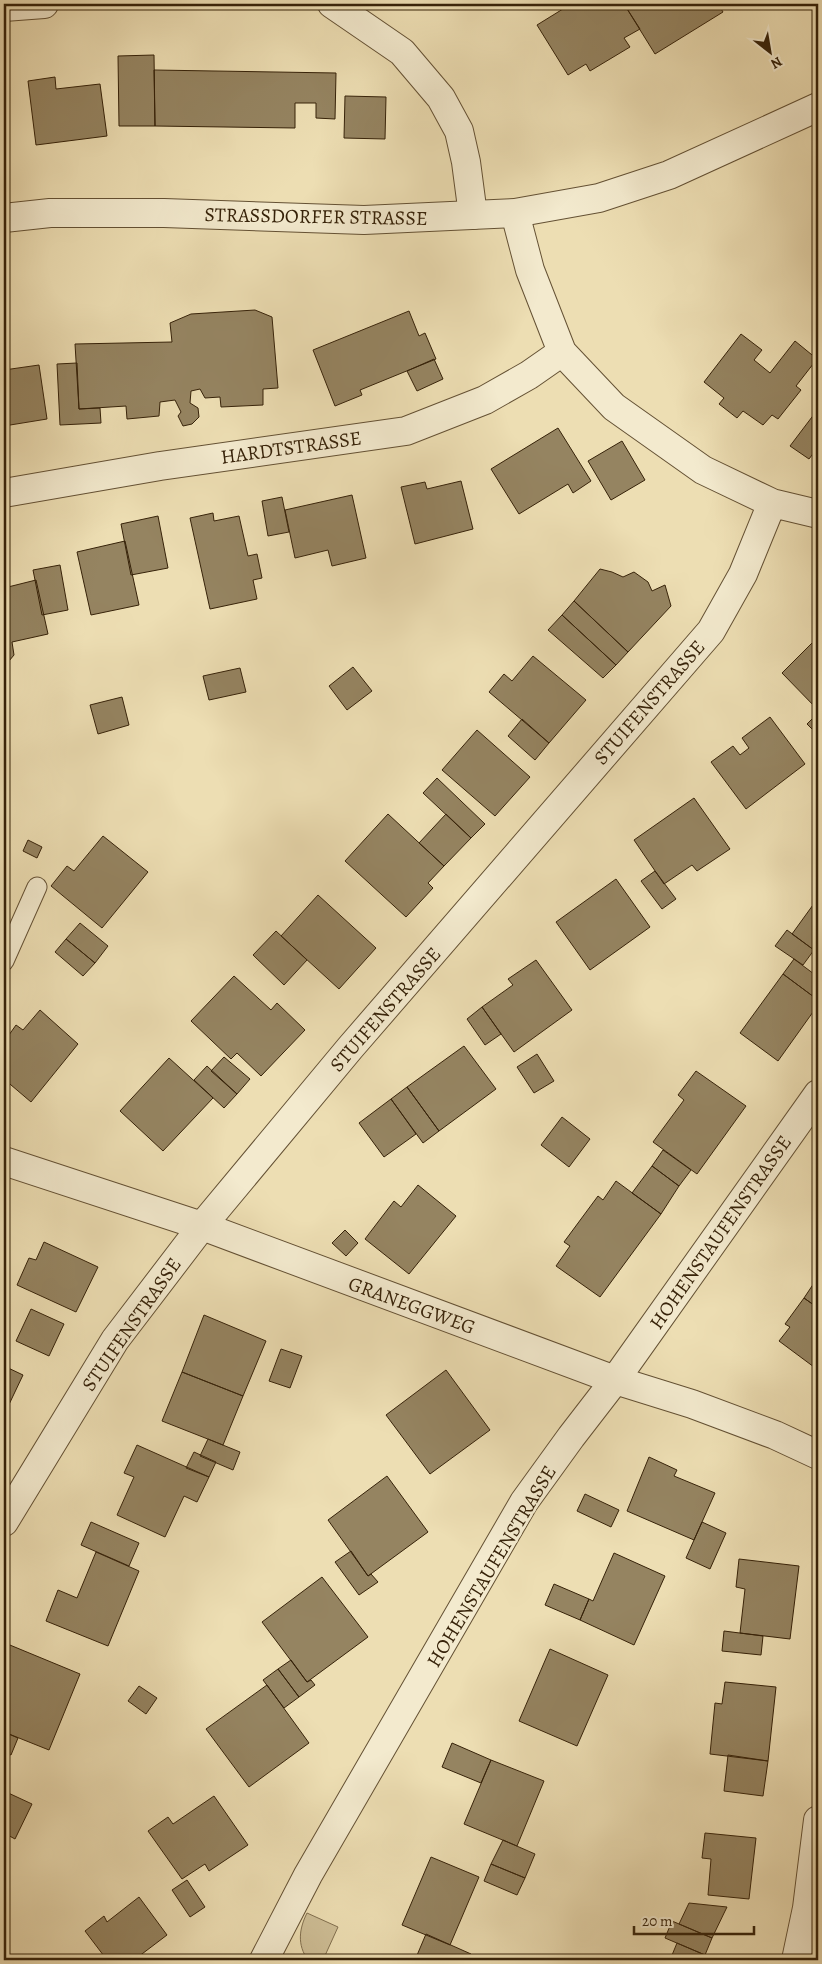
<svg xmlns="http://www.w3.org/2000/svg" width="822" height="1964" font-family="Alegreya,serif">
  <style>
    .green { fill: #cebe96; stroke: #827050 }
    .building { fill: #958461; stroke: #362209 }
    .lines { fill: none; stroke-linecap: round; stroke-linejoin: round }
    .service-casing { stroke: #645134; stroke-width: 21 }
    .minor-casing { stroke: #645134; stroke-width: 30 }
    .tertiary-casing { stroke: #645134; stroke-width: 30 }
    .service { stroke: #f3eace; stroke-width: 19 }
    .minor { stroke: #f3eace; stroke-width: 28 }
    .tertiary { stroke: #f3eace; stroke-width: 28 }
    .labels { text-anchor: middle; stroke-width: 5; stroke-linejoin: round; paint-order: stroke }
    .street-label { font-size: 20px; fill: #362209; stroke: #f3eace }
  </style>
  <rect width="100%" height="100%" fill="#eddeb3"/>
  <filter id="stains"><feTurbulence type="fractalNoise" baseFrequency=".004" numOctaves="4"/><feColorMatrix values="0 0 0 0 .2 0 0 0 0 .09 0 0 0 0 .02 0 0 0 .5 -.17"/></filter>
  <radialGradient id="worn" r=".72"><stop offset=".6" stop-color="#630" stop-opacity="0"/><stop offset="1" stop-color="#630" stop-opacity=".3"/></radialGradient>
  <path class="green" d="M307,1913L338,1927L323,1960H308C297,1945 299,1929 307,1913Z"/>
  <path class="building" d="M571,4H624L640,29L624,38L630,47L590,71L586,64L568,75L537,25Z
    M624,4H718L723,12L655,54Z
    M154,55L155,126H119L118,56Z
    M154,70L336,73L335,119L316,118V103H295V128L155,126Z
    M55,77L56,89L100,84L107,136L36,145L28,81Z
    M345,96L386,97L385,139L344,138Z
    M255,310L272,317L278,388L263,389V405L221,407L220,397L205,398L200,389L191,391L190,403L198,408L199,417L192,424L183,426L178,416L181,412L175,400L160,402L159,416L127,419L126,406L79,409L75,344L172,342L170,323L191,314Z
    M409,311L419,336L425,333L436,359L360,390L362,395L335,406L313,350Z
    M741,334L762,350L754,360L770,373L795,341L817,359L796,386L801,390L778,419L772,415L763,425L743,411L737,418L719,404L724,398L704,382Z
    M434,359L443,379L417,391L407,371Z
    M77,363L79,409L100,408L101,423L60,425L57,364Z
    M39,365L47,419L4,426V370Z
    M815,413L818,416V447L809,459L790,446Z
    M558,428L591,481L573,493L568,484L519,514L491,469Z
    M622,441L645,480L611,500L588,461Z
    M461,481L473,529L415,544L401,487L425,482L427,489Z
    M352,495L366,558L332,566L328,550L295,558L285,510Z
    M282,497L289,532L268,536L262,501Z
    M213,513L214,521L239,516L248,556L257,554L262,578L253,580L257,599L210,609L190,518Z
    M158,516L168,568L131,575L121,524Z
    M125,541L139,605L91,615L77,552Z
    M60,565L68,610L42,615L33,570Z
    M600,569L612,572L623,577L634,572L648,582L652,591L665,585L671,606L628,652L574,601Z
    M36,580L48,634L12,642L14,655L9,661L4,663V588Z
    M574,601L628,652L616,665L562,615Z
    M562,615L616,665L603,678L548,630Z
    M818,637V710L782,673Z
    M533,656L586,700L549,743L489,692L504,674L512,681Z
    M353,667L372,691L347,710L329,686Z
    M240,668L246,692L209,700L203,676Z
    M122,697L129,725L98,734L90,705Z
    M818,713V735L807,724Z
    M770,717L805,764L746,809L711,762L733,746L740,755L749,748L742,738Z
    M522,719L549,743L535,760L508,736Z
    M477,730L530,777L495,816L442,770Z
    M437,778L485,824L471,838L423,793Z
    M694,798L730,849L697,871L692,865L664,884L634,840Z
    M388,814L444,866L428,883L433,888L406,917L345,861Z
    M446,814L471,838L444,866L419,843Z
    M103,836L148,872L102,928L51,886L67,866L74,871Z
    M28,840L42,847L37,858L23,851Z
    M655,871L676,899L662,909L641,881Z
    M616,879L650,927L590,970L556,922Z
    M318,895L376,948L339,989L281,936Z
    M818,898V953L792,934Z
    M80,923L108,946L95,963L66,939Z
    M787,930L814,950L803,965L775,946Z
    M276,931L307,960L284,985L253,955Z
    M66,939L95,963L83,976L55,952Z
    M794,959L818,977V1000L783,974Z
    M536,960L572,1010L514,1052L482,1007L513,985L508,979Z
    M783,974L818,1000V1005L778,1061L740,1033Z
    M234,976L271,1010L277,1003L305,1030L261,1076L237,1053L231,1059L191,1021Z
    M482,1007L501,1034L485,1045L467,1019Z
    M40,1010L78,1044L31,1102L4,1079V1042L16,1025L23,1030Z
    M464,1046L496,1089L439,1131L407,1087Z
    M537,1054L554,1081L534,1093L517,1067Z
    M224,1057L250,1079L237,1094L211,1071Z
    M169,1058L213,1098L163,1151L120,1111Z
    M207,1066L237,1094L224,1108L194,1080Z
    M696,1071L746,1106L697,1174L653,1142L684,1100L678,1095Z
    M407,1087L439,1131L423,1143L391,1099Z
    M391,1099L416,1134L384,1157L359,1123Z
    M562,1117L590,1139L569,1167L541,1145Z
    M663,1150L691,1170L679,1186L652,1166Z
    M652,1166L679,1186L661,1214L632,1193Z
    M616,1181L661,1214L600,1297L556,1266L570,1246L564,1242L598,1196L603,1200Z
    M418,1185L456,1216L409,1274L365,1239L394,1201L401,1207Z
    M345,1230L358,1243L346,1256L332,1243Z
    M44,1242L98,1267L76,1312L17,1285L29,1258L36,1260Z
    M818,1277V1308L804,1298Z
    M804,1298L818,1308V1370L779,1341L790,1327L785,1324Z
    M31,1309L64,1324L49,1356L16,1341Z
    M204,1315L266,1341L243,1396L182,1372Z
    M281,1349L302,1356L290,1388L269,1381Z
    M4,1366L23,1375L4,1415Z
    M446,1370L490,1430L430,1474L386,1415Z
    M182,1372L243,1396L223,1445L162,1421Z
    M208,1439L240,1452L233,1470L200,1456Z
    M137,1445L209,1477L197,1502L184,1496L165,1537L117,1515L134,1477L124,1473Z
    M194,1452L216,1462L209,1477L186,1468Z
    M649,1457L677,1470L674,1476L715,1493L694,1540L627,1511Z
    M387,1476L428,1532L368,1576L328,1520Z
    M585,1494L619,1510L611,1527L577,1511Z
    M91,1522L139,1543L129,1566L81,1545Z
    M702,1522L726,1533L710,1569L686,1558Z
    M351,1551L368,1576L371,1574L378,1582L359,1595L335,1562Z
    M96,1552L139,1571L108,1646L46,1621L58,1590L77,1598Z
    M614,1553L665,1576L634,1645L580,1620L589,1599L593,1601Z
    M739,1559L799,1566L790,1639L740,1633L745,1589L736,1587Z
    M322,1577L368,1637L307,1682L262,1622Z
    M554,1584L589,1599L580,1620L545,1605Z
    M724,1631L763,1636L761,1655L722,1651Z
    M5,1643L80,1674L49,1750L4,1732V1684L6,1678L4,1677Z
    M550,1649L608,1675L577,1746L519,1721Z
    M291,1660L307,1682L311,1680L315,1685L299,1697L278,1669Z
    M278,1669L299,1697L284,1708L263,1680Z
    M725,1682L776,1687L768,1761L710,1754L715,1703L722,1704Z
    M267,1685L309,1743L249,1787L206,1729Z
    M139,1686L157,1698L146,1714L128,1701Z
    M4,1732L18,1738L11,1755L4,1752Z
    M452,1743L491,1760L481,1783L442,1767Z
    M728,1755L768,1761L763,1796L724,1791Z
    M491,1760L544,1781L517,1846L464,1824Z
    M4,1791L32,1804L15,1839L4,1833Z
    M214,1796L248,1845L209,1871L205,1864L182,1879L148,1831L168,1817L173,1824Z
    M705,1833L756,1838L749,1899L708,1895L711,1859L702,1858Z
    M503,1840L535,1854L525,1878L491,1864Z
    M431,1857L479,1877L450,1945L402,1925Z
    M491,1864L525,1878L517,1895L484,1881Z
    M187,1880L205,1907L190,1917L172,1890Z
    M139,1897L167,1935L134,1960H107L85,1931L104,1916L107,1922Z
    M689,1903L727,1907L712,1938L679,1924Z
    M672,1921L712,1938L705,1955L665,1938Z
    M426,1934L471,1954L468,1960H415Z
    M677,1943L705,1955L718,1960H670Z"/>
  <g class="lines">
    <defs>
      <path id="service" d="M4,961L37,887"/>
      <path id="minor" d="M332,4L402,52L441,98L459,131L466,162L473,215
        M4,7L44,4
        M515,213L530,270L562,352L614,407L703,470L772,503L818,514
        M4,493L160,466L406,431L485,400L529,375L562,352
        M4,1161L202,1226L615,1380L692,1404L775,1435L818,1455
        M4,1522L115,1340L202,1226L350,1048L711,631L743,574L772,503
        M264,1960L308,1875L524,1502L571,1437L615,1380L818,1094
        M796,1960L807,1908L818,1820"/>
      <path id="tertiary" d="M4,218L50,213H164L364,220L515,213L599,198L669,175L818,107"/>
    </defs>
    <use href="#service" class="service-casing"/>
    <use href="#minor" class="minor-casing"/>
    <use href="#tertiary" class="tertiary-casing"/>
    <use href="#service" class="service"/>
    <use href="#minor" class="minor"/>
    <use href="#tertiary" class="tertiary"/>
  </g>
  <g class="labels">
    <g class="street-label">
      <text transform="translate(316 216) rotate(1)" y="7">STRASSDORFER STRASSE</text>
      <text transform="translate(291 447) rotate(-8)" y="7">HARDTSTRASSE</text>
      <text transform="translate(649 702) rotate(-49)" y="7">STUIFENSTRASSE</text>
      <text transform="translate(385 1009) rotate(-49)" y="7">STUIFENSTRASSE</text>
      <text transform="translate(720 1232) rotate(-55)" y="7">HOHENSTAUFENSTRASSE</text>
      <text transform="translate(412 1305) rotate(20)" y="7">GRANEGGWEG</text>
      <text transform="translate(131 1324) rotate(-55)" y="7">STUIFENSTRASSE</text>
      <text transform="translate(491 1566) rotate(-59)" y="7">HOHENSTAUFENSTRASSE</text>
    </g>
  </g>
  <rect width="822" height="1964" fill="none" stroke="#eddeb3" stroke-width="20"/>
  <rect x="5" y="5" width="812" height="1954" fill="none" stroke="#362209" stroke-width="2.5"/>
  <rect x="10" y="10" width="802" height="1944" fill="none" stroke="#362209"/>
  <g transform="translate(770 52) rotate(149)" stroke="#f3eace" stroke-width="4" paint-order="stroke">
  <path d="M0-4L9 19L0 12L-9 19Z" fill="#362209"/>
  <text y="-8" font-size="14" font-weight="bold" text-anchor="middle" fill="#362209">N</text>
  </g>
  <path d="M634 1926v8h120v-8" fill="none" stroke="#362209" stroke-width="2.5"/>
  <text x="642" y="1926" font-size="15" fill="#362209" stroke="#f3eace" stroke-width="4" paint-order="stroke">20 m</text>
  <rect width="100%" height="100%" filter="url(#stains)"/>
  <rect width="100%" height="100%" fill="url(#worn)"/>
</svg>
